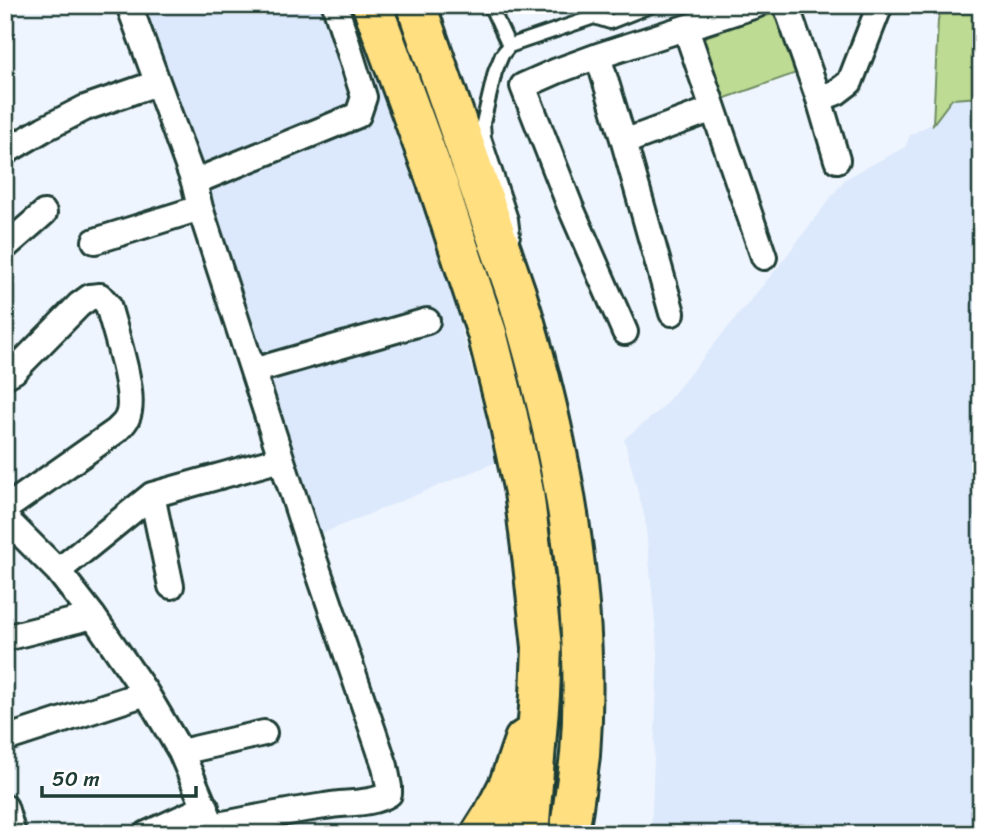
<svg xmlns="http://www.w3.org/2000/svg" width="986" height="839" font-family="Sriracha,sans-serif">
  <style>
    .built { fill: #dce9fc }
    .green { fill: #bddb93; stroke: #6e8c64; stroke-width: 2 }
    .building { fill: #b1ccf9; stroke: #1f3d34; stroke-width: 2 }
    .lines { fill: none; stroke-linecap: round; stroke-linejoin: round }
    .lane-casing { stroke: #1f3d34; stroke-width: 18 }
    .street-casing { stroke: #1f3d34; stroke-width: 30 }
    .highway-casing { stroke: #1f3d34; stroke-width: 44 }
    .lane { stroke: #fff; stroke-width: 12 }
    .street { stroke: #fff; stroke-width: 24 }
    .highway { stroke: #ffdf80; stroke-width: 38 }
  </style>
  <rect width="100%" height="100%" fill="#eff5fe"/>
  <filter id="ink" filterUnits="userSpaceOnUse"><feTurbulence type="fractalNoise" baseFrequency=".0143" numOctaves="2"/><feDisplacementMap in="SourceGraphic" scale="14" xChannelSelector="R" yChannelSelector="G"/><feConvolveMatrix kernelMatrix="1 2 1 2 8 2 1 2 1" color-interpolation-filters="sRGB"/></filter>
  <g filter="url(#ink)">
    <path class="built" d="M121,5H333L384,96L452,295L497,462L303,541Z
      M981,97V834H651L658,653L645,519L624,439L660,410L777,268L845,179L905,147L910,135L933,123L952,99Z"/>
    <path class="green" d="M942,5H981V97L952,99L933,124L938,20Z
      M778,12L799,72L720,100L699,39Z"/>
    <path class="building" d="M603,5H623V6L606,12Z"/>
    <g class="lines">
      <defs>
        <path id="lane" d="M490,5L509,46
          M513,236L511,219L484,138L483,123L495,72L502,55L509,46L594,17L610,22L653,5"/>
        <path id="street" d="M129,5L194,182L200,208L311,550L385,766L389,787V794C371,805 346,802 325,806C288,811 251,819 213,826
          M786,5L819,99L837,160
          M686,29L764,257
          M598,56L624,142L672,313
          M819,99L837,92L850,82L880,5
          M624,142L713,109
          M5,152L44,129L85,108L157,83
          M194,182L358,115L364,97L335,5
          M95,241L200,208
          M5,247L44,213
          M625,332L570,206L523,86L557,71L598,56L756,5
          M253,371L427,321
          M5,376L14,371L79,305L90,297L100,296L108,305C114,329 138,397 127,418C125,423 120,427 116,431L5,509
          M152,495L171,586
          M5,518L58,571L93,616L146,693L181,752L216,834
          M58,571L152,495L281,459
          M5,638L93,616
          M5,739L146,693
          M181,752L264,733
          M5,807L13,834
          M147,834L206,807"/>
        <path id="highway" d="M372,5L438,185L487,333L508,416L524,492L533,564L542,647L540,695L529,834
          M416,5L516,293C560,435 592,605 580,755C577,781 573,807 569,834
          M481,834L493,815L509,784L524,740"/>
      </defs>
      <use href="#lane" class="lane-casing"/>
      <use href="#street" class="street-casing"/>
      <use href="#highway" class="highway-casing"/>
      <use href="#lane" class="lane"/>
      <use href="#street" class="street"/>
      <use href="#highway" class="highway"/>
    </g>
  </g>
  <rect width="986" height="839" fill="none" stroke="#fff" stroke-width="28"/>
  <rect x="14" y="14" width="958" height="811" fill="none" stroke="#1f3d34" stroke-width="2.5" filter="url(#ink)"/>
  <path d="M42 786v10h154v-10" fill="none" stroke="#1f3d34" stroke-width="3.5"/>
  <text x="52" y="786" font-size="21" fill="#1f3d34" stroke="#ffffff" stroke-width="5" paint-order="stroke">50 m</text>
</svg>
